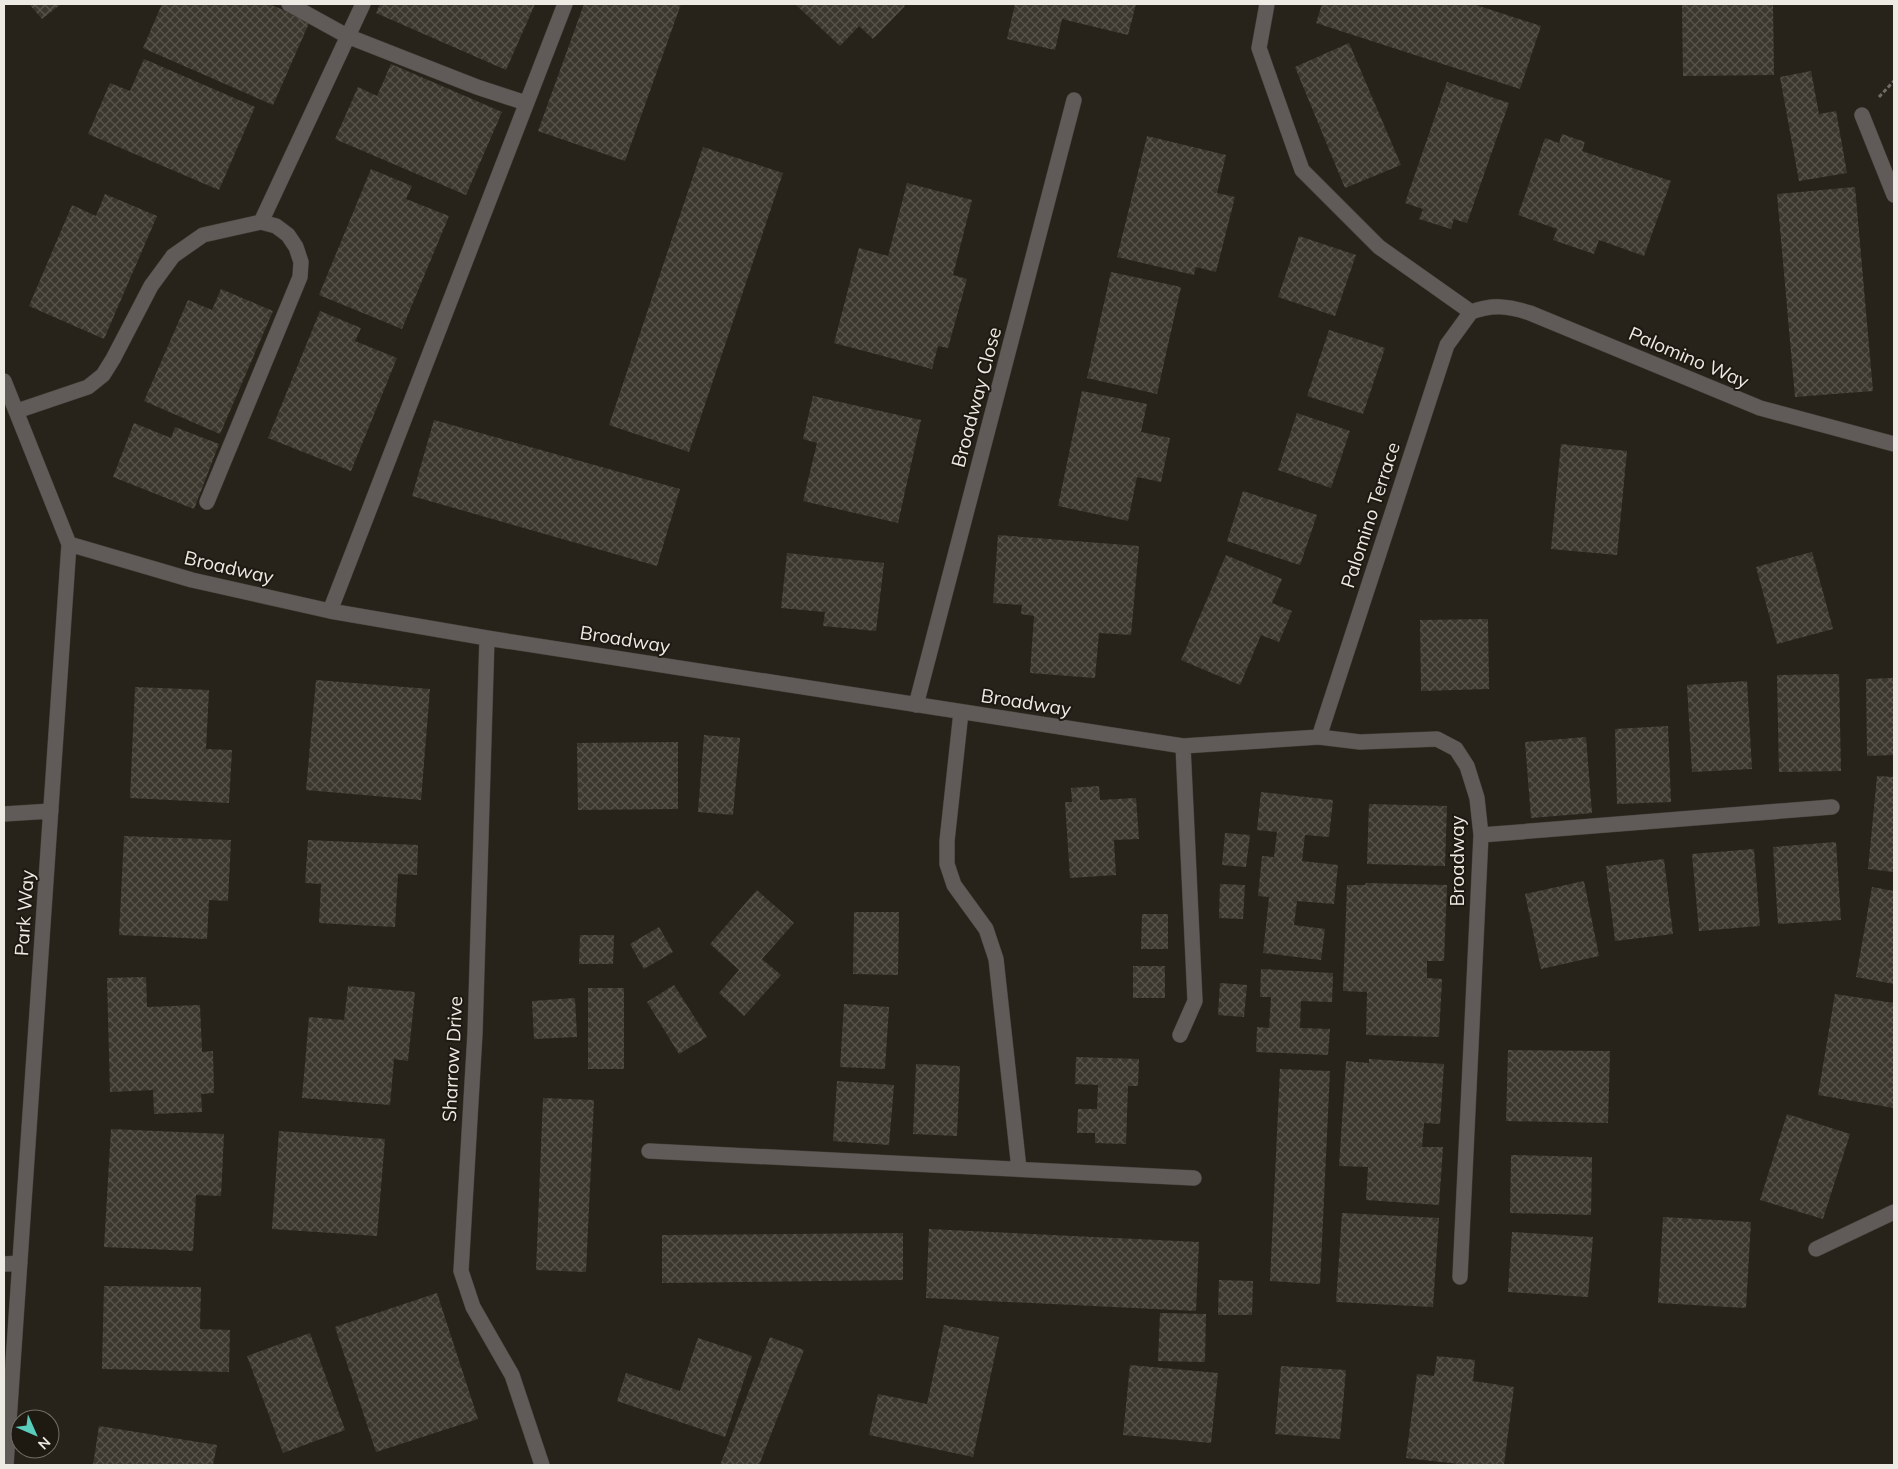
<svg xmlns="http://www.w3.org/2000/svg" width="1898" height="1469" font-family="Mulish,sans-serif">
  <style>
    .building { fill: url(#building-cross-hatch) }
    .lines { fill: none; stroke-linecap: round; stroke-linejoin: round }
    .lane-casing { stroke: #433e36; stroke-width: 16 }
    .street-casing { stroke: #433e36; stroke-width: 16 }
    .path { stroke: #706c65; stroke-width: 3; stroke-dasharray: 4 2.5; stroke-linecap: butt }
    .lane { stroke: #605b58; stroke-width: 15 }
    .street { stroke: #605b58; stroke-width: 15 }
    .labels { text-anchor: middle; stroke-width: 4; stroke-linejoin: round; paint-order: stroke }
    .street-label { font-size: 19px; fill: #edeae4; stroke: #1e1911 }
  </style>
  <defs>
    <pattern id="building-cross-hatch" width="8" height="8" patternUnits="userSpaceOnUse" patternTransform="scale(1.25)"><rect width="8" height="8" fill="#3c372e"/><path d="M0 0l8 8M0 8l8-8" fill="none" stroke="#58544c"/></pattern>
  </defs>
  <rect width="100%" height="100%" fill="#27221a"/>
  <path class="building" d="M29,4H61L42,19Z
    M162,4H269L310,21L273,105L143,48Z
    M380,4H535L506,70L376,13Z
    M584,4H681L625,161L538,131Z
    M795,4H903L905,6L873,39L859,26L840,46Z
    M1015,4H1136L1128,35L1062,19L1055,50L1007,39Z
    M1322,4H1473L1541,26L1520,89L1316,23Z
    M1682,4H1773L1774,75L1683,76Z
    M1349,43L1401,165L1345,188L1295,67Z
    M144,59L255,107L219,190L88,134L110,83L130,91Z
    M391,64L502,112L466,195L335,139L358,87L377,96Z
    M1811,71L1819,114L1836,111L1847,173L1799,181L1780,77Z
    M1447,82L1509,103L1467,223L1454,219L1451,229L1419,219L1423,209L1405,203Z
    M1562,134L1585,142L1582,151L1671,181L1644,256L1599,240L1594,254L1553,240L1557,229L1518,215L1545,138L1559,143Z
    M1147,136L1226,155L1217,193L1235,197L1216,272L1196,267L1194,275L1117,257Z
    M703,147L783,173L689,452L609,425Z
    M371,169L412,186L406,199L449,216L402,329L319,295Z
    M907,183L972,200L953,275L967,279L948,348L938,346L932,369L834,343L859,248L888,256Z
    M1855,187L1873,391L1795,397L1777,194Z
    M105,194L157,216L104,339L29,306L72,205L96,216Z
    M1299,236L1356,255L1335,316L1278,297Z
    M1111,272L1181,287L1157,394L1087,378Z
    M221,289L273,311L220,434L144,401L188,300L212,310Z
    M320,311L361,328L355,341L397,358L351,471L268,438Z
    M1329,330L1385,348L1363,414L1307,396Z
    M1082,391L1147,404L1141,432L1170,438L1161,482L1137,477L1128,521L1058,506Z
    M813,396L921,420L898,523L803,501L817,443L803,439Z
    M1297,413L1350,431L1331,488L1278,470Z
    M434,420L680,489L657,566L412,496Z
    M134,423L171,438L175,427L219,444L194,509L113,477Z
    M1561,444L1627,451L1617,555L1551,549Z
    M1243,491L1317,515L1300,565L1227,541Z
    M998,535L1139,546L1131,635L1099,633L1095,678L1030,673L1034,616L1021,614L1022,605L993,603Z
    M1812,552L1833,629L1777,644L1756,567Z
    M787,553L884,563L876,631L823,626L825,612L781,608Z
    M1226,555L1282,579L1272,603L1292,611L1279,642L1261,635L1240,685L1181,660Z
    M1488,619L1489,689L1421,691L1420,620Z
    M1839,674L1841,771L1779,772L1777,675Z
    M1894,678V755L1867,756L1866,679Z
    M316,680L430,689L421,800L306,790Z
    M1747,681L1752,769L1692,772L1687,685Z
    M135,687L209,690L206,749L232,750L229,803L130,798Z
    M1668,726L1671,802L1617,804L1615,729Z
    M704,735L740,738L733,815L698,812Z
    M1586,737L1592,813L1531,818L1525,742Z
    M678,742V809L578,810L577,743Z
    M1877,776L1894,777V872L1868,869Z
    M1099,786L1100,800L1136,798L1139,839L1114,840L1116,875L1070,878L1065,802H1072L1071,788Z
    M1261,792L1333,800L1329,837L1305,835L1302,861L1338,865L1334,904L1297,901L1294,925L1325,929L1321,960L1263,953L1269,897L1258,896L1262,856L1274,857L1277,832L1257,830Z
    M1369,804L1447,806L1445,866L1367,864Z
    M1225,833L1250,835L1246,867L1222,865Z
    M124,836L231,840L228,901L209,900L207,939L119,935Z
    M308,840L418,845L417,875L398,874L395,927L319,923L321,884L305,883Z
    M1836,842L1841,920L1778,924L1773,847Z
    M1754,849L1760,926L1699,931L1692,854Z
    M1664,859L1673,934L1615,941L1606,866Z
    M1584,881L1599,956L1541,969L1525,894Z
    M1366,883L1447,885L1444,961H1427V978L1442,979L1439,1037L1366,1035L1367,992L1343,991L1347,885H1365Z
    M1220,884L1245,885L1243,919L1219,918Z
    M1872,887L1894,891V984L1856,977Z
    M757,890L794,923L762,959L781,975L744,1016L719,993L739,970L710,944Z
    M854,912H899L898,975L853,974Z
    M1142,914H1168V949H1141Z
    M659,927L673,952L644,969L630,944Z
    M580,935H614L613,964H579Z
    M1133,966H1165V998H1133Z
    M1261,969L1333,973L1332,1002L1301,1001L1300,1028L1330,1029L1328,1055L1256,1052L1257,1027L1269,1028L1271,997H1260Z
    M146,977L147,1007L200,1005L202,1052L213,1051L214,1093L201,1094L202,1112L154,1114L153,1090L110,1092L107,978Z
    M1220,983L1247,985L1244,1017L1218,1015Z
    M674,985L707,1037L679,1054L647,1002Z
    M348,986L415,992L408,1061L394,1059L390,1105L302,1098L309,1017L344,1020Z
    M588,988H624V1069H588Z
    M1835,994L1894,1003V1108L1818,1095Z
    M575,998L577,1037L534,1039L532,1001Z
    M844,1004L889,1007L885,1069L840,1067Z
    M1508,1050L1610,1051L1608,1123L1506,1121Z
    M1076,1057L1139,1059L1138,1086H1128L1126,1144L1095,1143V1133H1077L1078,1109H1097L1098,1085L1075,1084Z
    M1369,1059L1444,1064L1440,1124L1424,1123L1422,1147H1443L1439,1205L1366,1200L1368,1167L1339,1166L1346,1061L1369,1063Z
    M916,1064L960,1066L957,1136L913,1134Z
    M1280,1069L1330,1071L1320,1284L1270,1281Z
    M837,1081L894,1085L889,1145L833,1141Z
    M543,1098L594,1100L586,1272L536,1270Z
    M1787,1114L1850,1134L1823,1219L1760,1200Z
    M111,1129L224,1134L221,1196L196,1195L193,1251L104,1247Z
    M279,1131L385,1139L377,1236L272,1229Z
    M1511,1155L1592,1157L1591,1215L1510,1213Z
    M1342,1213L1439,1218L1433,1307L1336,1302Z
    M1663,1217L1751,1222L1746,1308L1658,1303Z
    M929,1229L1199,1242L1196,1311L926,1298Z
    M1512,1232L1593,1237L1588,1297L1508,1292Z
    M903,1233V1280L662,1283V1235Z
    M1219,1280L1253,1281L1252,1315H1218Z
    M104,1286L201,1287L200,1329L230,1330L229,1372L102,1369Z
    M437,1293L478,1419L376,1452L335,1327Z
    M1160,1313L1206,1314L1205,1362L1158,1361Z
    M944,1325L999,1337L973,1457L869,1435L878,1394L927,1404Z
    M310,1333L345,1430L283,1453L247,1356Z
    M770,1337L804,1350L759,1465H720Z
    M698,1338L752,1356L725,1437L617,1401L626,1373L680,1391Z
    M1437,1356L1475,1360L1473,1381L1514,1387L1504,1465H1468L1406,1458L1417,1374L1434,1376Z
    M1130,1365L1218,1373L1211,1443L1123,1435Z
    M1281,1366L1346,1370L1340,1439L1275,1434Z
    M99,1426L217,1445L213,1465H93Z"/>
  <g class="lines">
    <defs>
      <path id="lane" d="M1862,115L1894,195
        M1816,1249L1894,1212"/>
      <path id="street" d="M289,4L347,36L477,87L526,103
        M1267,4L1259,48L1302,170L1379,247L1471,312
        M261,222L363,4
        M1471,312C1493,304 1508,306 1530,313L1760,408L1894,444
        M4,381L69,544L6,1465
        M17,411L88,387L103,375L113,359L151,286L173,256L203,235L261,222L276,226L288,235L296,247L301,262L300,277L207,502
        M69,544L192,580L330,611L487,638L1183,746L1319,737L1360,742L1437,739L1456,749L1467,766L1477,798L1481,835L1460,1277
        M330,611L565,4
        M487,638L475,1033L461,1271L473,1307L512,1375L542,1465
        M916,705L1074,100
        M961,712L947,841V864L954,885L986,929L996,959L1019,1169
        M1319,737L1447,345L1471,312
        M4,814L51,811
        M1481,835L1832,807
        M1180,1035L1195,1001L1183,746
        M649,1151L1194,1178
        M4,1264L20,1263"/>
    </defs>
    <use href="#lane" class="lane-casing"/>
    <use href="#street" class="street-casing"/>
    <path class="path" d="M1879,97L1894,81"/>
    <use href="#lane" class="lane"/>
    <use href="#street" class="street"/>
  </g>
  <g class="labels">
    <g class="street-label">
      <text transform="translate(1689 357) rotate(23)" y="7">Palomino Way</text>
      <text transform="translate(976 397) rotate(-75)" y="7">Broadway Close</text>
      <text transform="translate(1370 515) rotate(-72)" y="7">Palomino Terrace</text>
      <text transform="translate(229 567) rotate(13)" y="7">Broadway</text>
      <text transform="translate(625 639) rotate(9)" y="7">Broadway</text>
      <text transform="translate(1026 702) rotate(9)" y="7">Broadway</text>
      <text transform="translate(1457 861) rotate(-90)" y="7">Broadway</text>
      <text transform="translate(24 913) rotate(-86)" y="7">Park Way</text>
      <text transform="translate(452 1059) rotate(-87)" y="7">Sharrow Drive</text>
    </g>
  </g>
  <rect width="1898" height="1469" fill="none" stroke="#edeae4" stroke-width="10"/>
  <g transform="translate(35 1434) rotate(135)"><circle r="24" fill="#1e1911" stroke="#716d65"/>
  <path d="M0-4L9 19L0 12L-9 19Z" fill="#5acebd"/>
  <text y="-8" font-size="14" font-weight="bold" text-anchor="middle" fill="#edeae4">N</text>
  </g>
</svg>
